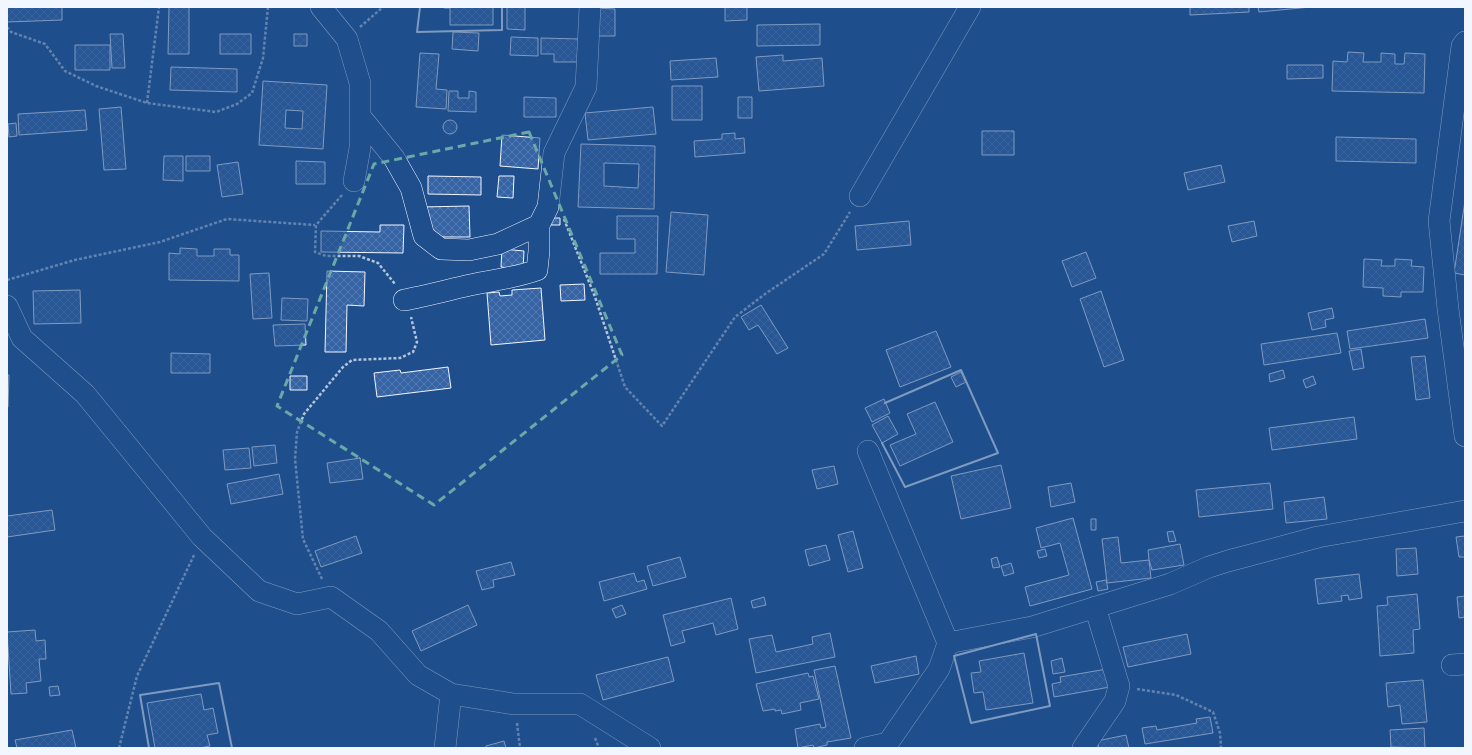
<svg xmlns="http://www.w3.org/2000/svg" width="1472" height="755" font-family="Inter,sans-serif">
  <style>
    .building { fill: url(#building-cross-hatch); stroke: #f2f6ff; fill-rule: evenodd }
    .lines { fill: none; stroke-linecap: round; stroke-linejoin: round }
    .minor-casing { stroke: #f2f6ff; stroke-width: 22 }
    .path { stroke: #b3c4dc; stroke-width: 2.5; stroke-dasharray: 3 2; stroke-linecap: butt }
    .minor { stroke: #1f4e8c; stroke-width: 21 }
    .wall { stroke: #f2f6ff; stroke-width: 2 }
    .marked { fill: none; stroke: #6aa9a8; stroke-width: 3; stroke-dasharray: 8 5; stroke-linejoin: round }
  </style>
  <defs>
    <pattern id="building-cross-hatch" width="8" height="8" patternUnits="userSpaceOnUse"><rect width="8" height="8" fill="#3563a3"/><path d="M0 0l8 8M0 8l8-8" fill="none" stroke="#537ab1"/></pattern>
  </defs>
  <rect width="100%" height="100%" fill="#1f4e8c"/>
  <path class="building" d="M7,7H62V20L7,22Z
    M169,7H189V54H168Z
    M444,7H493V25H450V8H444Z
    M507,7H525V30L507,29Z
    M725,7H747V20L725,21Z
    M1190,7H1249V12L1190,15Z
    M1258,7H1311L1259,12Z
    M595,8L615,9V36H594Z
    M820,24V45L757,46V25Z
    M453,32L479,33L478,51L452,49Z
    M110,34H123L125,68H112Z
    M220,34H251V54H220Z
    M294,34H307V46H294Z
    M511,37L538,38V56L510,55Z
    M541,38L580,39L579,62H554V54H541Z
    M75,45H110V70H75Z
    M1348,52L1364,53L1363,62H1381V53L1395,54V64H1404L1405,53L1425,54L1424,93L1332,91L1333,61L1347,62Z
    M420,53L439,54L436,89L447,90L446,109L416,107Z
    M783,55V61L822,58L824,86L759,91L756,57Z
    M716,58L718,77L671,80L670,61Z
    M1287,65H1323V78L1287,79Z
    M171,67L237,69V92L170,90Z
    M263,81L327,85L323,149L259,145ZM286,110L303,111L302,129L285,128Z
    M672,86H702V120H672Z
    M449,91H458V98H469V91L476,92V112L448,111Z
    M524,97L556,98V117H524Z
    M738,97H752V118H738Z
    M121,107L126,169L104,170L99,109Z
    M653,107L656,134L588,140L585,113Z
    M85,110L87,130L19,135L18,114Z
    M443 127a7 7 0 1 1 14 0a7 7 0 1 1-14 0Z
    M16,123L17,136L9,137L8,124Z
    M982,131H1014V155H982Z
    M735,133V139L744,138L745,153L695,157L694,141L722,139V134Z
    M502,135L540,138L538,169L500,166Z
    M1336,137L1416,139V163L1336,161Z
    M581,144L655,146L654,209L578,207ZM604,163L639,164L638,188L604,186Z
    M164,156H183V181L163,180Z
    M186,156H210V171H186Z
    M296,161L325,162V184H296Z
    M238,162L243,194L222,197L217,165Z
    M1221,165L1225,182L1188,190L1184,173Z
    M428,176L481,177V195L428,194Z
    M499,176H514L513,198L497,197Z
    M1465,201V275L1454,273Z
    M469,206L470,237H438L422,228V207Z
    M671,212L708,215L704,275L666,272Z
    M617,216H658L657,274H600V253H635V239H617Z
    M550,218H560V225H550Z
    M909,221L911,245L857,250L855,226Z
    M1254,221L1257,236L1232,242L1228,226Z
    M380,225H404L403,253L321,252V231L380,232Z
    M180,248L197,249V256H214V249H230V255H239V281L169,280V253L180,254Z
    M502,249L524,251L523,269L501,267Z
    M1086,252L1096,278L1072,287L1062,261Z
    M1364,259L1382,260L1381,266H1395V259L1412,260L1411,266L1424,267L1423,292H1401V297L1383,296V288L1363,287Z
    M327,271L365,272L364,306L347,305L346,352H325Z
    M269,273L272,318L253,319L250,274Z
    M584,284L585,300L561,301L560,285Z
    M541,288L545,340L491,345L487,293L499,292L500,296L512,295V290Z
    M80,290L81,323L34,324L33,291Z
    M1101,291L1124,360L1104,367L1080,299Z
    M282,298L308,299L307,321L281,320Z
    M761,305L788,348L777,354L758,325L749,330L741,317Z
    M1332,308L1334,318L1325,320L1326,327L1312,330L1308,313Z
    M1425,319L1428,338L1350,349L1347,331Z
    M305,324L306,345L275,346L273,325Z
    M936,331L951,367L900,387L886,350Z
    M1337,333L1341,353L1264,365L1261,344Z
    M1361,349L1364,368L1353,370L1349,351Z
    M171,353L210,354V373H171Z
    M1425,356L1430,398L1416,400L1411,357Z
    M448,367L451,388L377,397L374,373L400,370L401,373Z
    M1283,370L1285,378L1270,382L1269,374Z
    M961,372L966,382L956,387L951,377Z
    M7,375H9L8,407H7Z
    M290,376H307V390H290Z
    M1313,376L1316,384L1306,388L1303,380Z
    M884,399L890,413L872,422L865,408Z
    M935,402L953,442L900,466L890,445L916,434L907,414Z
    M888,416L898,434L882,443L872,425Z
    M1354,417L1357,439L1272,450L1269,428Z
    M275,445L277,463L254,466L252,447Z
    M249,448L251,468L225,470L223,450Z
    M360,458L363,479L330,483L327,463Z
    M1001,465L1011,508L961,519L951,476Z
    M834,466L838,484L817,489L812,470Z
    M279,474L283,494L231,504L227,484Z
    M1071,483L1075,502L1051,507L1048,487Z
    M1270,483L1273,509L1199,517L1196,490Z
    M1324,497L1327,519L1286,523L1284,502Z
    M52,510L55,530L7,537V516Z
    M1073,518L1092,589L1030,606L1025,587L1069,575L1060,543L1041,548L1036,528Z
    M1091,519H1096V530H1091Z
    M853,531L863,568L848,572L838,535Z
    M1173,531L1176,541L1169,542L1167,532Z
    M356,536L362,553L321,567L315,551Z
    M1465,536V557H1459L1456,537Z
    M1118,537L1121,563L1149,560L1151,578L1107,583L1102,539Z
    M1180,544L1184,565L1152,570L1149,560L1148,550Z
    M826,545L830,560L809,566L805,550Z
    M1416,548L1418,574L1397,576L1396,549Z
    M1045,549L1047,556L1039,558L1037,551Z
    M680,557L686,577L653,586L647,566Z
    M997,557L1000,567L993,568L991,559Z
    M511,562L515,575L493,580L494,587L482,590L476,571Z
    M1011,563L1014,573L1004,576L1001,566Z
    M634,573L637,582L644,580L647,589L604,601L599,582Z
    M1359,574L1362,598L1349,600L1348,595L1341,596L1342,601L1318,604L1315,579Z
    M1106,580L1108,589L1098,591L1096,582Z
    M1417,594L1420,629L1413,630L1414,653L1380,656L1377,606L1388,605L1387,597Z
    M1465,596V617L1459,618L1457,597Z
    M764,597L766,605L753,608L751,601Z
    M731,598L738,629L716,635L713,623L682,631L685,642L671,646L663,615Z
    M468,605L477,625L421,651L412,631Z
    M622,605L626,614L616,618L612,609Z
    M35,630L36,641L45,640L46,659H39L41,681L26,683L27,693L11,694L7,632Z
    M830,633L835,657L756,673L749,639L772,635L776,652L813,644L812,637Z
    M1187,634L1191,654L1128,667L1123,647Z
    M1024,653L1033,703L986,710L983,692L974,693L971,673L981,672L979,661Z
    M916,656L919,674L875,683L871,666Z
    M668,657L674,681L603,700L596,675Z
    M1062,658L1065,672L1053,674L1051,661Z
    M835,666L851,738L827,742V745L814,748L813,745L798,748L795,729L820,724L821,728L826,727L814,670Z
    M1107,669L1110,687L1054,697L1052,684L1061,682L1060,677Z
    M808,673L809,677L813,676L819,699L800,703L801,710L782,714L781,710L775,711V709L763,711L756,684Z
    M1423,680L1427,722L1402,724L1400,705L1388,707L1386,683Z
    M58,686L60,695L50,696L49,687Z
    M201,694L204,710L213,708L218,733L207,735L210,746L200,748H155L147,703Z
    M1210,717L1213,733L1145,744L1142,728L1156,726L1157,730L1197,723L1196,719Z
    M1424,728L1425,748L1391,747L1390,730Z
    M72,730L76,748H17L15,740Z
    M1126,735L1129,748H1099L1097,741Z
    M504,741L506,748H486V746Z"/>
  <g class="lines">
    <defs>
      <path id="minor" d="M321,7L347,39L360,83V148L354,181
        M1465,42L1462,46L1439,221L1448,309L1465,436
        M360,116L394,158L411,188L424,236L441,249L469,250L498,244L539,225
        M860,196L970,7
        M404,300C426,296 448,290 470,285C493,280 515,278 537,270L539,251V225L548,207L554,153L586,87L590,7
        M7,306L22,338L85,394L202,537L259,591L297,604L331,597L379,631L418,675L451,694L514,704H580L650,748
        M948,643L1032,627L1170,584L1209,567L1228,561L1318,537L1465,511
        M1452,665L1465,664
        M445,748L451,694
        M865,748L888,743L939,669L948,643L868,451
        M1083,748L1115,701L1119,686L1095,607"/>
    </defs>
    <use href="#minor" class="minor-casing"/>
    <path class="path" d="M7,27L11,32L45,44L65,71L96,86L147,103L216,112L237,104L252,93L263,58L268,7
      M360,27L383,7
      M147,103L159,7
      M342,195L316,225L315,252L326,256H359L378,263L395,284
      M564,219L595,297L625,387L662,426L735,317L765,294L824,254L850,212
      M7,280L75,260L160,242L227,219L315,225
      M322,579L303,539L295,459L297,432L304,414L343,367L352,360L400,358L413,352L417,342L411,317
      M1137,689L1176,695L1213,712L1220,733L1221,748
      M517,723L520,748
      M595,738L599,748
      M119,748L137,676L194,555"/>
    <use href="#minor" class="minor"/>
    <path class="wall" d="M420,7L417,32L502,30V7
      M882,443L905,487L998,453L961,370L885,403
      M1036,634L1050,706L971,723L954,656Z
      M149,748L140,695L219,683L232,748"/>
  </g>
  <path d="M0 0H1472V755H0ZM529,132L622,355L434,505L277,406L374,164Z" fill="#1f4e8c" fill-opacity=".55" fill-rule="evenodd"/>
  <path class="marked" d="M529,132L622,355L434,505L277,406L374,164Z"/>
  <rect width="1472" height="755" fill="none" stroke="#f2f6ff" stroke-width="16"/>
</svg>
